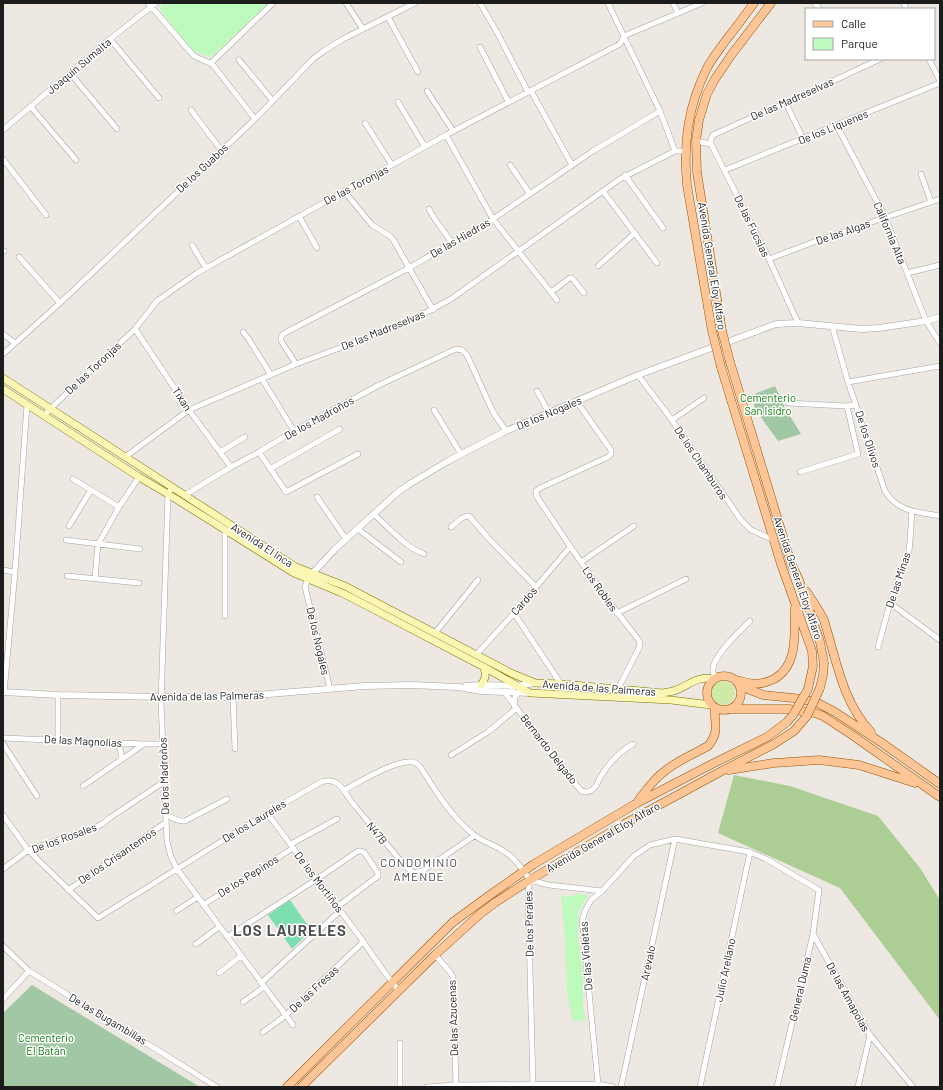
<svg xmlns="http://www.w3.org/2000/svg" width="943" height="1090" font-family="Barlow,sans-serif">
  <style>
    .grass { fill: #cfeaa6 }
    .forest { fill: #acce95 }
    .cemetery { fill: #a2c7a4 }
    .park { fill: #befabc }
    .pitch { fill: #7ddfaf }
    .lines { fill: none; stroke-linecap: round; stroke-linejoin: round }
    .minor-casing { stroke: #a3a3a3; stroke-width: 6 }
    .tertiary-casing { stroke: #a3a3a3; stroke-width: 7 }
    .secondary-casing { stroke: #747402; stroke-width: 8 }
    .primary-casing { stroke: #955300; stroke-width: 9 }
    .minor { stroke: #fff; stroke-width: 5 }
    .tertiary { stroke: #fff; stroke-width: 6 }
    .secondary { stroke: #fbf6b3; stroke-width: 7 }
    .primary { stroke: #fec697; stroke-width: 8 }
    .primary-bridge-casing { stroke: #955300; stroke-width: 9; stroke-linecap: butt }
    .primary-bridge { stroke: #fec697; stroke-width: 8 }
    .labels { text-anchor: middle; stroke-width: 3; stroke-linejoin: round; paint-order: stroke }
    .street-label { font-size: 11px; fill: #1c1c1c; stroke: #fff }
    .park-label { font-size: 11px; fill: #0c7c09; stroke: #fff }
    .neighbourhood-label { font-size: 12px; letter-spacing: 1px; fill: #4f4f4f; stroke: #fff }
    .district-label { font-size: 15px; font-weight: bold; letter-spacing: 1px; fill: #4f4f4f; stroke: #fff }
  </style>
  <rect width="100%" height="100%" fill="#eee8e2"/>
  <path class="grass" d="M711 693a12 12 0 1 1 24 0a12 12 0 1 1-24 0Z"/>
  <path class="forest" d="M734,775L790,786L878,816L920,868L940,900V1020L840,888L718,833Z"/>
  <path class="cemetery" d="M775,386L785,408L801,434L778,441L755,409L752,395Z
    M32,985L200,1087H3V1013Z"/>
  <path class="park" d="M164,3H269L211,57L193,51L160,10L161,6Z
    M576,894L588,895L578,912V937L583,972V1008L586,1020L573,1021L567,992L565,938L561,895L566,897L573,896Z"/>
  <path class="pitch" d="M290,900L311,930L292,949L268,915Z"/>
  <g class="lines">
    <defs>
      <path id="minor" d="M148,3L193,55C200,60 208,61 213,65L255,119
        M346,3L363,29
        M480,3L498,34L528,92
        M608,3L628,45L660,111L675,151
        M673,3L678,13
        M815,3L819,9
        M904,3L906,9
        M388,17L418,72
        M110,39L159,98
        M480,47L508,101
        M929,59L940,81
        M239,60L273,101
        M211,63L273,3
        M70,73L117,129
        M427,91L453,131
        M531,91L572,165
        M398,102L425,147
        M786,103L803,139
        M31,107L76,160
        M191,110L221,150
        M365,123L392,165
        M837,126L885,217L926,321L940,343
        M3,130L110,39L156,3
        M446,135L493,219L557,300
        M696,141L711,144
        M3,159L46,215
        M510,165L530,194
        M725,170L940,83
        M921,174L931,202
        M625,175L663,228
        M344,191L372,225L390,236L394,241L433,310
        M603,191L657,263
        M429,209C435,221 444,231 452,243
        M299,216L317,248
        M192,245L206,268
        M3,251H4
        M19,257L60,303
        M769,259L819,240L940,199
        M598,266L635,233
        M907,273L940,265
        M551,292L570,278H572L584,293
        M798,323L769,259L711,144V139L713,135L757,115L786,103L880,59
        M832,326L848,382L885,491C898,512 917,512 940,516
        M135,329L189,410L231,467
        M243,332L248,338L271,375
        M3,334L15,343
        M3,354L60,303L255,119L313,59L325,50L343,39L415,3
        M296,364L281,341V337L283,334L409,268L493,219L593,151L660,111
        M638,375L672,420L741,520L751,530L774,540
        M262,379L294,431
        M848,382L940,366
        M537,391L549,413
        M577,402L611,450V454L608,457L540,488L536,491L537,497C569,545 601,593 638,639L640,643L639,648L618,689
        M788,403L846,406L856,405
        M434,410L461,454
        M44,416L50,409L135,329L157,301L197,273L446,135L620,44L624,36L702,3
        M672,420L704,398
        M220,452L245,437
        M259,452L286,492L358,454
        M125,457L189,410L296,364L367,338L412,320L451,299L620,179L675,151H686
        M270,469L340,429
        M800,472L858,454L847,406
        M73,479L119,507
        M172,487L168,494L161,702L167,841L171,857L177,869L293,1025
        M185,495L231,467L259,452L294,431L379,385L456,349L462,350L467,355L493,412L506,431
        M317,497L346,539
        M374,514C389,528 404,546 424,554
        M69,526L91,490
        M451,527L462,518L467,516H469L489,539L536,587
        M358,529L401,562
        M66,540L140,549
        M581,562L634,526
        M3,570L15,572
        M67,576L139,583
        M95,578L98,544L119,507L139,477
        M308,579L305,587L330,689
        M890,603L940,640
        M514,613L561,684
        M617,613L686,579
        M225,616V530
        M435,633L478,580
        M878,647L890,603L909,551L910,541L912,511
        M476,655L514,613L570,547
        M716,677C714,675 713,674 713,672C710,658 741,630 750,621
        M504,692L581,791C585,792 589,793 593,789C597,786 598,781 601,776C609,763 619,752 633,744
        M4,693L15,572L27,405
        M233,697L235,749
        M514,706L515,697L518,693
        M3,738L144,744H163
        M58,740V695
        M118,743L121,752V760
        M3,744L37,796
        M451,755L488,732L517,708
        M83,786L144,744
        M344,790C360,782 390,763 408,762C413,761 418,764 421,768C436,792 451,816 473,834C482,842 495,845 505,852C516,859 523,870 530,880
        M267,813L360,937L385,973L399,991
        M3,815L28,850L98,918L267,813L321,782C341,776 344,794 355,806L405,866L414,873L422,871L474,836
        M165,815C173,817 177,822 185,821L227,799
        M291,844L337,819
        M3,869L28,850L94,828L102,824L111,817L165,781
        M530,880L549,885L602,891
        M530,881L528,890L533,1087
        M68,890L165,823
        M203,905L293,848
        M176,911L198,897
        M813,934L870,1035L913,1087
        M227,937L317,879L358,851H361L364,852L378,873V876L337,907
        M196,944L219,927
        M3,946L29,971L172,1059L217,1087
        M435,955L450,972L453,977L456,1087
        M219,973L241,956
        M261,983L340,911
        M3,999L29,971
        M243,1002L264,987
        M263,1032L285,1016L363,942
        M400,1043V1087
        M598,1084L583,930L582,921L585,911L591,900L602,891L634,856L650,845L675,839L750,852L766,859L819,890L813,934L777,1087
        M427,1087L455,1085L598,1084L613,1087
        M621,1087L675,839
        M700,1087L750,852
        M858,1087L870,1035"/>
      <path id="tertiary" d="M310,576L335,549L346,539L398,492L408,485L448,461L506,431L638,375L776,324L798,323L861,329L879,328L926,321L940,317
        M466,686L481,685L517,686L535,683
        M3,692L58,695L162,697H233L364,686L410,685L458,687L481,691L530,693"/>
      <path id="secondary" d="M3,378L296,567L345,586L511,673L535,683L561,684L663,693C666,692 669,692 673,691C688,687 696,675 713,679
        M3,389L139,477L168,494L294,573L342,593L354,599L484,667L530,693L671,700L711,705
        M481,685C486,678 486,675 484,667"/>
      <path id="primary" d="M712,331L687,185C683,143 688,106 707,68C712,58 720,49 726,40C736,28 745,15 754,3
        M722,331L697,172L696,141L699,120L707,94L715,79L732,54L771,3
        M730,362L791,563L799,580L820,642L824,663L823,675L820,688
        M721,367L781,564L812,651L813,666L808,689
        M806,591C813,601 819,610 824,620C826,627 828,634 830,641C839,673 847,707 871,732
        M707 693a17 17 0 1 1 34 0a17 17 0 1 1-34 0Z
        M735,680C741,681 747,683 754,684C761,684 768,682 774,679C799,665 794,632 795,608
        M740,686L763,695L793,698L816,702L835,712L882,743L940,784
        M731,709H789L815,713L823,716L852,735L940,797
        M729,770L774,763L819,760L859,765L915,783
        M638,801C646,791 654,778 665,771C678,760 694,754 708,746C720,732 714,724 715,708
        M287,1087L453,922L490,895L534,864L637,803L714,763L767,737L787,722L793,715
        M301,1087L435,955L480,914L496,902L530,880L624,824L720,772L774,744L794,731L807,716"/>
    </defs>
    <use href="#minor" class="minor-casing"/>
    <use href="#tertiary" class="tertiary-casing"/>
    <use href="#secondary" class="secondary-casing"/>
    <use href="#primary" class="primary-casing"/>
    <use href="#minor" class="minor"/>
    <use href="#tertiary" class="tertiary"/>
    <use href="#secondary" class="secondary"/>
    <use href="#primary" class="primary"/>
    <defs>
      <path id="primary-bridge" d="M712,331L721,367
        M722,331L730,362
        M793,715L808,689
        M807,716L820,688"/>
    </defs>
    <use href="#primary-bridge" class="primary-bridge-casing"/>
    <use href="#primary-bridge" class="primary-bridge"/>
  </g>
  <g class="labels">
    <g class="street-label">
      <text transform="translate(79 66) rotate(-40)" y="4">Joaquín Sumaita</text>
      <text transform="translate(792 99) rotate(-24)" y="4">De las Madreselvas</text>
      <text transform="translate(833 127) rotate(-22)" y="4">De los Liquenes</text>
      <text transform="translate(202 168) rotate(-43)" y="4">De los Guabos</text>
      <text transform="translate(356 185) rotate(-28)" y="4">De las Toronjas</text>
      <text transform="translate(752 226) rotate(64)" y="4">De las Fucsias</text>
      <text transform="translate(843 232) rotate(-19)" y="4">De las Algas</text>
      <text transform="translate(890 233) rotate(67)" y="4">California Alta</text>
      <text transform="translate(460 238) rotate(-30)" y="4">De las Hiedras</text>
      <text transform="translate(712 266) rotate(81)" y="4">Avenida General Eloy Alfaro</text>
      <text transform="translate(383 330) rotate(-22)" y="4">De las Madreselvas</text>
      <text transform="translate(93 368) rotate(-43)" y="4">De las Toronjas</text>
      <text transform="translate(182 399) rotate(56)" y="4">Tixan</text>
      <text transform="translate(549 413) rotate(-23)" y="4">De los Nogales</text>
      <text transform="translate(319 418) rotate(-29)" y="4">De los Madroños</text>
      <text transform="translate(868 439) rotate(72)" y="4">De los Olivos</text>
      <text transform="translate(701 463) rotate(56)" y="4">De los Chamburos</text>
      <text transform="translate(262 545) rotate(33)" y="4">Avenida El Inca</text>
      <text transform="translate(798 578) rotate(71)" y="4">Avenida General Eloy Alfaro</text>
      <text transform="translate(898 580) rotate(-72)" y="4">De las Minas</text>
      <text transform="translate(600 589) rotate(55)" y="4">Los Robles</text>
      <text transform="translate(524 601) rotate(-49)" y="4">Cardos</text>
      <text transform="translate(318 641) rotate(77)" y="4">De los Nogales</text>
      <text transform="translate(599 688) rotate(4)" y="4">Avenida de las Palmeras</text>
      <text transform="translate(207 696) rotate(-1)" y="4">Avenida de las Palmeras</text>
      <text transform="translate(83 741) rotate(3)" y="4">De las Magnolias</text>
      <text transform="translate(549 749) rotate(52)" y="4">Bernardo Delgado</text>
      <text transform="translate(164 776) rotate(-92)" y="4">De los Madroños</text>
      <text transform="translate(254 821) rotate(-31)" y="4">De los Laureles</text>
      <text transform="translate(377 833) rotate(50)" y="4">N47B</text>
      <text transform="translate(603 837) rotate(-30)" y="4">Avenida General Eloy Alfaro</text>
      <text transform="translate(64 838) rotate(-20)" y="4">De los Rosales</text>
      <text transform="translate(117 856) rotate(-34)" y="4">De los Crisantemos</text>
      <text transform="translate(248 876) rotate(-32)" y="4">De los Pepinos</text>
      <text transform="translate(319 882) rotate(53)" y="4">De los Mortiños</text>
      <text transform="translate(529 924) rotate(-91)" y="4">De los Perales</text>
      <text transform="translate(586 956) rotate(-94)" y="4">De las Violetas</text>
      <text transform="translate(648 963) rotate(-78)" y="4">Arévalo</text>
      <text transform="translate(725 970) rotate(-78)" y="4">Julio Arellano</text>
      <text transform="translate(314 989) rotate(-43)" y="4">De las Fresas</text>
      <text transform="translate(800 989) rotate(-77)" y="4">General Duma</text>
      <text transform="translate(848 997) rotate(61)" y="4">De las Amapolas</text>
      <text transform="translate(453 1018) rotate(-92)" y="4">De las Azucenas</text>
      <text transform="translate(108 1019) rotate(31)" y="4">De las Bugambillas</text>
    </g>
    <g class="park-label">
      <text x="768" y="402">Cementerio<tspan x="768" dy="13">San Isidro</tspan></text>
      <text x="46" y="1042">Cementerio<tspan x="46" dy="13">El Batán</tspan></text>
    </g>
    <g class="neighbourhood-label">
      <text x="419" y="867">CONDOMINIO<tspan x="419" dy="14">AMENDE</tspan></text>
    </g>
    <g class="district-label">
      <text x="290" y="936">LOS LAURELES</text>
    </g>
  </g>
  <rect width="943" height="1090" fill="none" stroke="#1c1c1c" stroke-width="8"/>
  <rect x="805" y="8" width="130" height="52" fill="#ffffff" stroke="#a4a4a4"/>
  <rect x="813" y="21" width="20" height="6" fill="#fec697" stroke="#a4a4a4"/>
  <text x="841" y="28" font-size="12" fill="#1c1c1c">Calle</text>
  <rect x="813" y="38" width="20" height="12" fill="#befabc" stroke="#a4a4a4"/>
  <text x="841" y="48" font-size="12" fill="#1c1c1c">Parque</text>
</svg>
